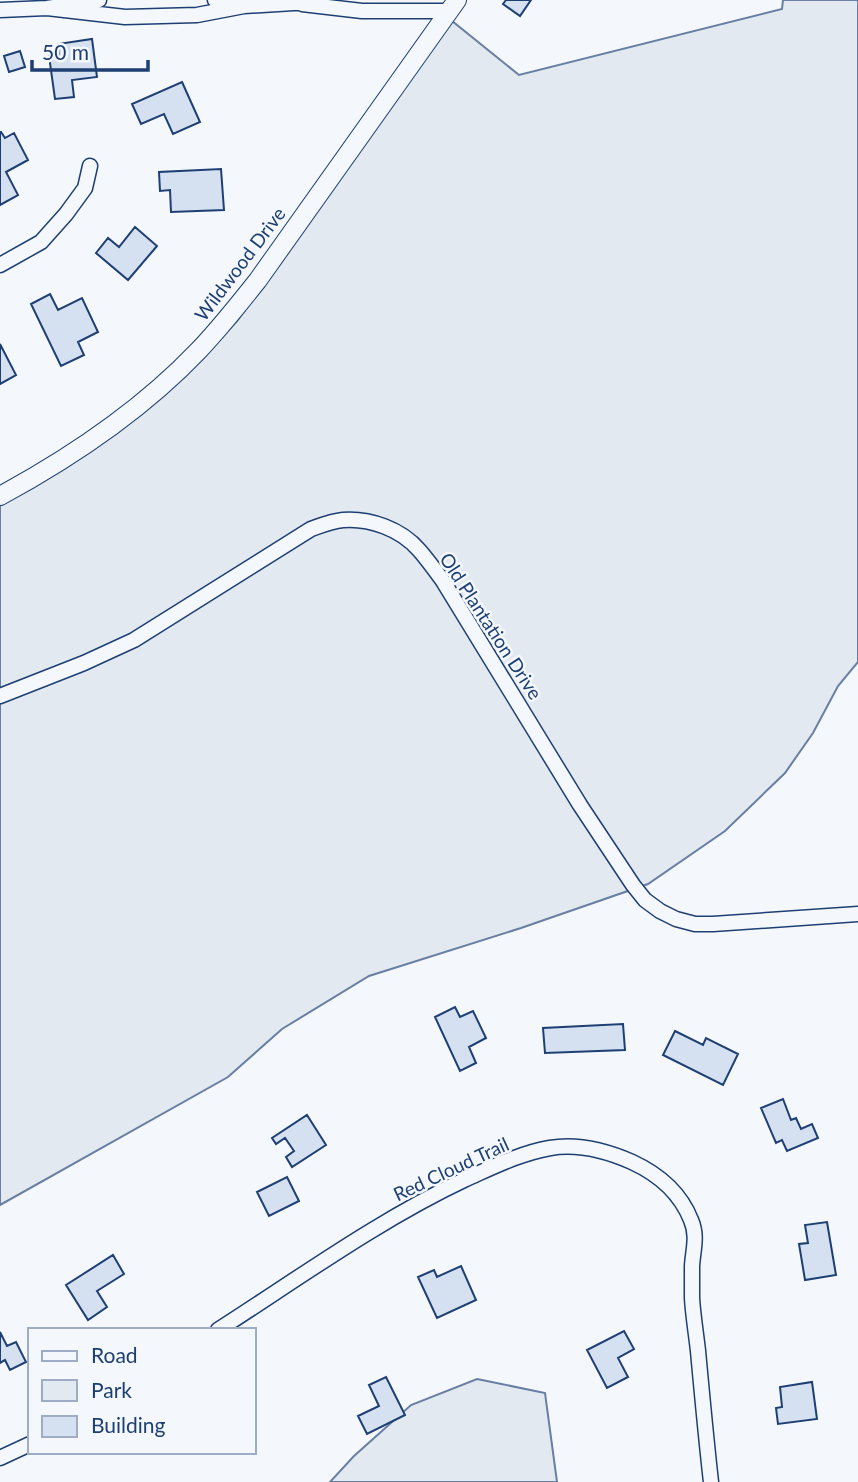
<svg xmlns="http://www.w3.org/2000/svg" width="858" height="1482" font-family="Lato,sans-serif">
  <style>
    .green { fill: #e3e9f0; stroke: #687fa3; stroke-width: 2 }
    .building { fill: #d5e0f0; stroke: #1d3f73; stroke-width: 2 }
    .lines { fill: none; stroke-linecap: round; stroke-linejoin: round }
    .minor-casing { stroke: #1d3f73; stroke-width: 17 }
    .tertiary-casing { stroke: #1d3f73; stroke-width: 20 }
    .minor { stroke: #f4f7fb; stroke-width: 14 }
    .tertiary { stroke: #f4f7fb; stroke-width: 18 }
    .labels { text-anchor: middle; stroke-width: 5; stroke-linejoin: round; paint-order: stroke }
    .street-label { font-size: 19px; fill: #1d3f73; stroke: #f4f7fb }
  </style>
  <rect width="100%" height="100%" fill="#f4f7fb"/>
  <path class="green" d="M783,0H858V662L838,686L813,733L785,773L725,831L648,884L521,928L369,976L282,1029L228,1077L0,1205V506L34,487L206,355L237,321L265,284L452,21L519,75L782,9Z
    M477,1379L545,1393L557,1482H330L354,1456L411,1405Z"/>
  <path class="building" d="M506,0H531L520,16L503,4Z
    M92,39L97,77L72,80L74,97L55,99L49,56L59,55L58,44Z
    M20,51L25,67L9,72L4,56Z
    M182,82L200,122L173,134L164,114L141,124L132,104Z
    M0,132H1L5,138L14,133L28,160L6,172L18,195L0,205Z
    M221,169L224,210L171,212L170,190L160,191L159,172Z
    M135,227L157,246L128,280L96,253L108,238L119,247Z
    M50,294L58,310L82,298L98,332L78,342L84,355L61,366L31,304Z
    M0,344L16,375L0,384Z
    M455,1007L460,1017L473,1011L486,1038L469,1047L476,1063L460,1071L435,1017Z
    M623,1024L625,1050L545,1053L543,1028Z
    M675,1031L703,1045L706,1038L738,1054L723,1085L663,1055Z
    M783,1099L791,1120L796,1118L801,1129L812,1124L818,1138L787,1151L782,1140L776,1143L761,1108Z
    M307,1115L326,1145L292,1167L286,1157L294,1151L285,1138L276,1144L272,1138Z
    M287,1177L299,1201L269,1216L257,1192Z
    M827,1222L836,1275L805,1280L799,1244L808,1243L805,1225Z
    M113,1255L124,1274L97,1291L107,1307L88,1320L66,1285Z
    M461,1266L476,1300L437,1318L418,1277L434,1270L437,1277Z
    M624,1331L634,1349L618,1358L628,1377L607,1388L587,1350Z
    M0,1332L7,1346L16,1342L26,1362L10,1370L5,1360L0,1363Z
    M386,1377L405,1415L367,1434L358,1416L379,1406L369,1385Z
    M812,1382L817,1419L778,1424L776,1408L782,1407L780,1387Z"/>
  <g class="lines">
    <defs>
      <path id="minor" d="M215,0L244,6L310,2
        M302,4L362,11H449
        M47,8L125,17L197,15L244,6L242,0
        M0,10L47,8L99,0
        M0,265L41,242L66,214L85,188L90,166
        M0,696L84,663L134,640L311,529C322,525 332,521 343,520C370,518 401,529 419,550C427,559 435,570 443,581L580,805L633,885L645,900L660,911L676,919L695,924H713L858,914
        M218,1330C299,1278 379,1220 466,1179C493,1167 521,1153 550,1148C579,1143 607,1151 632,1162C658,1174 680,1192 691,1220C698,1236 693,1250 692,1266C692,1277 692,1288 692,1298C693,1315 696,1333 698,1351C702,1394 706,1438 711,1482
        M0,1458L30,1444"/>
      <path id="tertiary" d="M0,496C72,457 142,410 199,350C220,328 239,304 258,280L457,0"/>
    </defs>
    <use href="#minor" class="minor-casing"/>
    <use href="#tertiary" class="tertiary-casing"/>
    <use href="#minor" class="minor"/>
    <use href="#tertiary" class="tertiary"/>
  </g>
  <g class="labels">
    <g class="street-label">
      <text transform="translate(240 264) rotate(-53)" y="7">Wildwood Drive</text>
      <text transform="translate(491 626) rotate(57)" y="7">Old Plantation Drive</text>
      <text transform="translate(451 1169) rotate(-25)" y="7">Red Cloud Trail</text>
    </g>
  </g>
  <rect x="28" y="1328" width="228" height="126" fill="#f4f7fb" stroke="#9eadc5" stroke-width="2"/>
  <rect x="42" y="1351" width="35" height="10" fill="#f4f7fb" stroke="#9eadc5" stroke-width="2"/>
  <text x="91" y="1363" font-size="21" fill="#1d3f73">Road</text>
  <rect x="42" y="1380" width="35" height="21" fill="#e3e9f0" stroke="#9eadc5" stroke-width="2"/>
  <text x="91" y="1398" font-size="21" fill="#1d3f73">Park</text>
  <rect x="42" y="1416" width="35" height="21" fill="#d5e0f0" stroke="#9eadc5" stroke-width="2"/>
  <text x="91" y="1433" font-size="21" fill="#1d3f73">Building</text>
  <path d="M32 60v10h116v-10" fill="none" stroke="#1d3f73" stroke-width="3.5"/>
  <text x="42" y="60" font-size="21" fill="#1d3f73" stroke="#f4f7fb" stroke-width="5" paint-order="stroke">50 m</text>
</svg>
